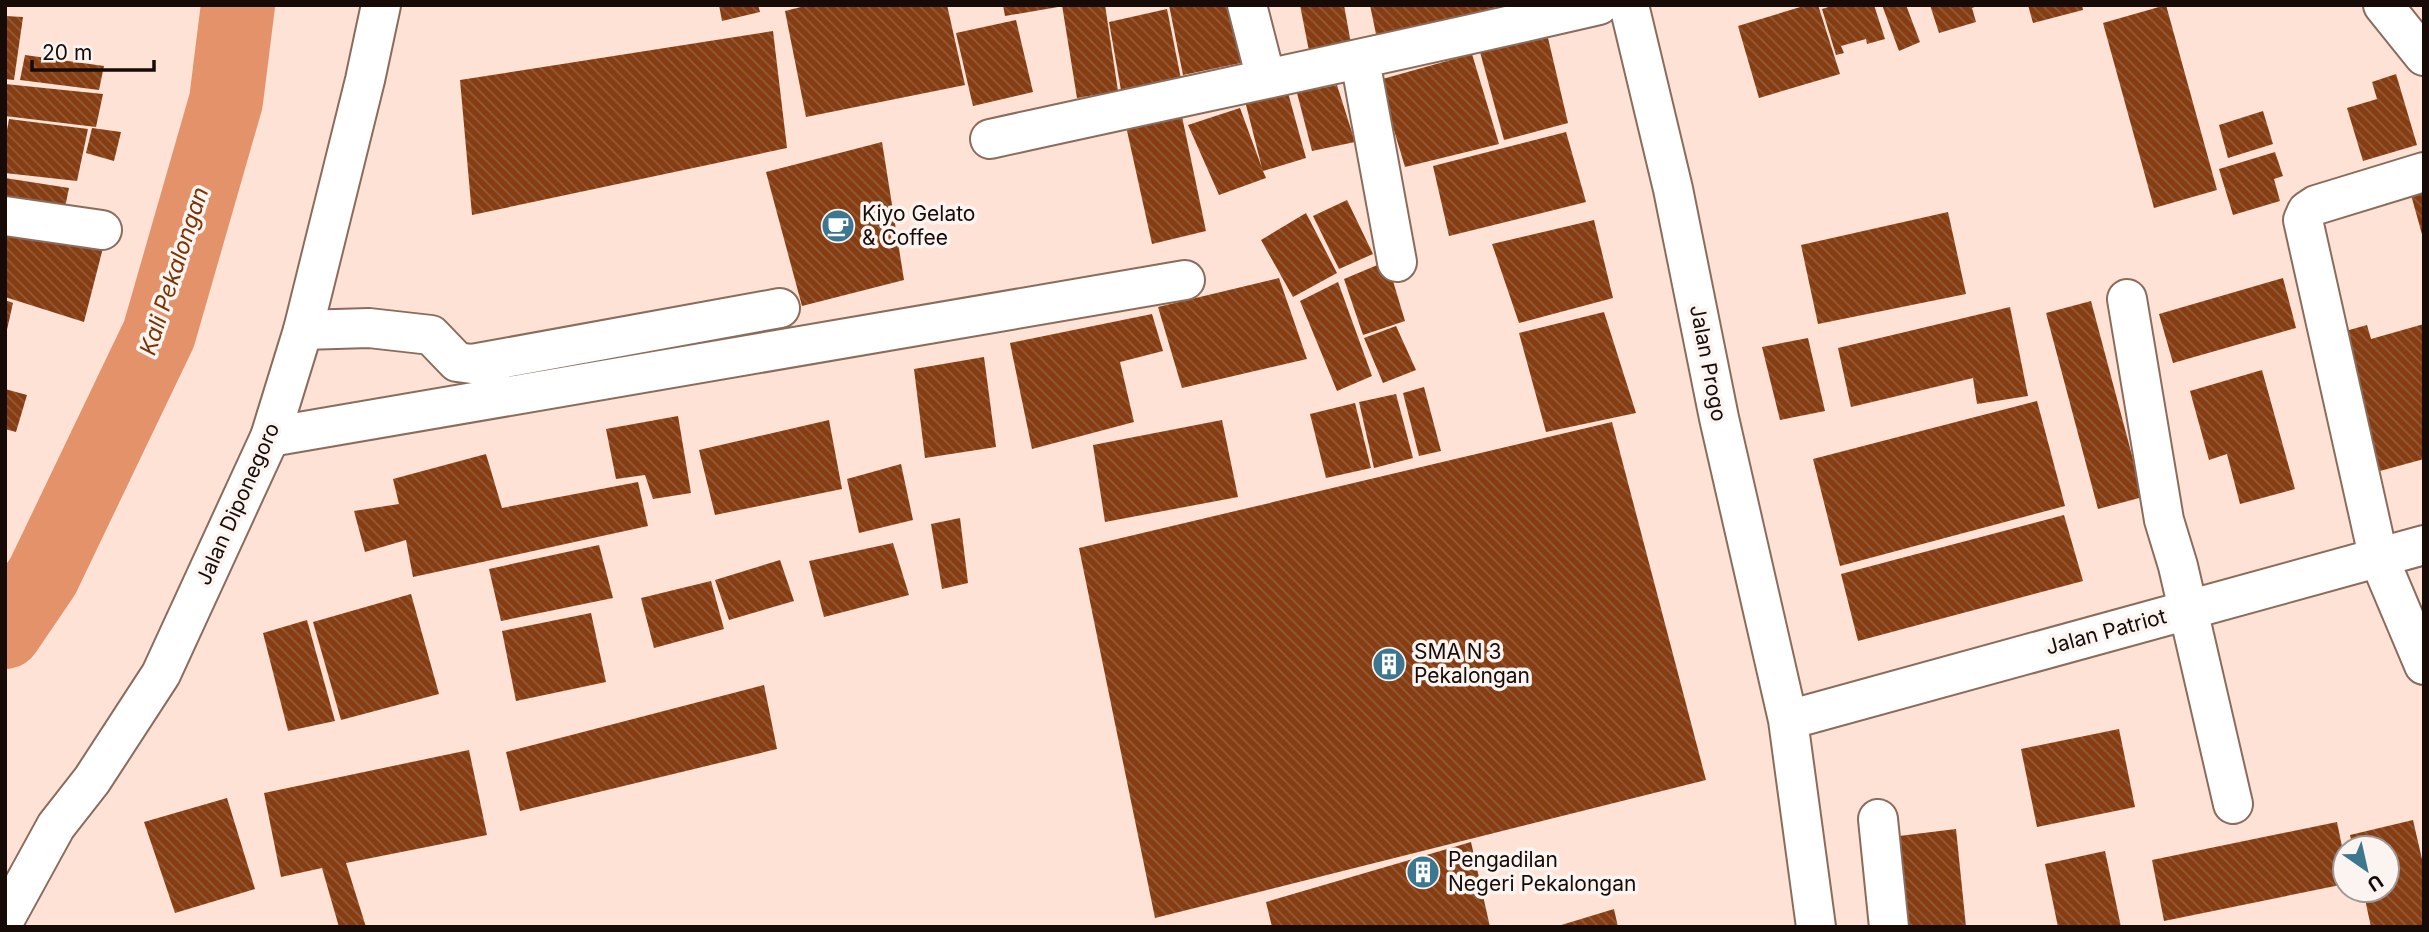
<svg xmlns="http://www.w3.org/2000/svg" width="2429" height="932" font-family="Inter,sans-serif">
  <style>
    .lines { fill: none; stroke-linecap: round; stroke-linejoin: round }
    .river { stroke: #e39269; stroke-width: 74 }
    .building { fill: url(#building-back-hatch) }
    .minor-casing { stroke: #8a6c5d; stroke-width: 42 }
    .major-casing { stroke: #8a6c5d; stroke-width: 42 }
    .minor { stroke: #fff; stroke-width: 38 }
    .major { stroke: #fff; stroke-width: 38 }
    .labels { text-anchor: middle; stroke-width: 7; stroke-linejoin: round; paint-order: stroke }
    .poi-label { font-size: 21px; fill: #160b06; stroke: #fbf4f1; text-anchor: start }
    .street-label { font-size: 21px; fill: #160b06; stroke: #fbf4f1 }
    .water-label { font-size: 23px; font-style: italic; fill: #7b3200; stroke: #fbf4f1 }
  </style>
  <defs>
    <pattern id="building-back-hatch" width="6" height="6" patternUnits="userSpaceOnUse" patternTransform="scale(1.75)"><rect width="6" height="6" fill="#863d11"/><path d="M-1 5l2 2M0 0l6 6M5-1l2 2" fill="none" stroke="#935b3a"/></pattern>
  </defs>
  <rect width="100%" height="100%" fill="#fee2d5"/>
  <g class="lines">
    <path class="river" d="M5,632L43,576L159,334L226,101L238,5"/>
  </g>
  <path class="building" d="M719,5H758L760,12L722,21Z
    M809,5H947L965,85L806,117L785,11Z
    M1003,5H1058V7L1005,16Z
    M1062,5H1105L1118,91L1077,98Z
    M1169,5H1228L1241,63L1183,75Z
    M1300,5H1344L1351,44L1309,51Z
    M1370,5H1500V6L1377,39Z
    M1807,5H1818L1840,74L1759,98L1738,26Z
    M1835,5H1874L1885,39L1867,44L1866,39L1841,46L1844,53L1836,55L1822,9Z
    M1882,5H1906L1920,42L1899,51Z
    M1930,5H1979L1972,8L1976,22L1939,33Z
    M2028,5H2082L2083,10L2033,23Z
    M2166,5L2217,190L2154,208L2103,23Z
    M1167,9L1182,84L1122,96L1109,22Z
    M5,16L23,17L14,80L5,79Z
    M1016,20L1033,92L973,106L956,33Z
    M773,31L787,148L472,215L460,80Z
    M1548,38L1568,123L1504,140L1480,52Z
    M1472,54L1499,144L1405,167L1379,80Z
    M25,55L104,66L99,90L20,80Z
    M2396,74L2417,145L2363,161L2347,108L2377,99L2372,82Z
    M1285,82L1306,158L1263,171L1266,178L1219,195L1188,125L1240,108L1262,168L1243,93Z
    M5,84L103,94L96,127L5,116Z
    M1337,85L1355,142L1312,151L1297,93Z
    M1180,107L1206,231L1152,244L1124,117Z
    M2263,111L2273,144L2228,158L2219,125Z
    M9,119L88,129L77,181L5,173V141Z
    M92,128L121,132L114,161L86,153Z
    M1566,132L1586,202L1449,236L1433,166Z
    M882,142L904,280L802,306L766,172Z
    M2275,152L2283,176L2274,179L2280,201L2233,215L2219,169Z
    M5,178L69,188L62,222L5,213Z
    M2424,179V238H2423L2408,184Z
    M1347,200L1373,254L1339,269L1313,216Z
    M1948,212L1966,294L1818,324L1801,245Z
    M1306,213L1337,273L1293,297L1261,240Z
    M1594,220L1613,298L1519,323L1492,244Z
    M5,223L105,240L84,322L5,297Z
    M1387,261L1405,321L1363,335L1344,279Z
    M1279,278L1307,359L1182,388L1158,307Z
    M2283,278L2296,328L2173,363L2159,314Z
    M1338,282L1372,376L1337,391L1300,301Z
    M5,300L13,303L6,334L5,333Z
    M2091,301L2143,497L2098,509L2046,313Z
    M2010,307L2028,396L1977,404L1973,378L1851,407L1838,348Z
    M1604,312L1636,413L1546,432L1519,333Z
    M1152,314L1163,351L1120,362L1134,422L1032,449L1010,343Z
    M2424,324V459L2380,471L2342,332L2367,325L2371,339Z
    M1396,326L1416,370L1383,383L1364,338Z
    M1808,338L1825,411L1780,420L1762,347Z
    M984,357L996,447L925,458L914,369Z
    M2262,370L2295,489L2240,504L2227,454L2209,460L2190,391Z
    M1424,387L1441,451L1419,456L1403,393Z
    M5,389L27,395L16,432L5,429Z
    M1396,394L1413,458L1374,468L1359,402Z
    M2037,401L2065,506L1840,566L1813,459Z
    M1355,403L1371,468L1326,478L1310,414Z
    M678,416L691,493L653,499L645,475L616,479L606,429Z
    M829,420L842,489L715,515L699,450Z
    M1222,420L1238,497L1105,522L1093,445Z
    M1612,422L1706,780L1155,918L1079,548Z
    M486,454L502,508L638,482L648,526L413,577L406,540L365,552L354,511L399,504L393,479Z
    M901,464L913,520L859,533L847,479Z
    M2064,515L2083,581L1858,641L1841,574Z
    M960,518L968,583L942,589L931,524Z
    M893,543L909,595L824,617L809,561Z
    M599,545L613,598L501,621L489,569Z
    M780,560L794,601L729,620L715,580Z
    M711,581L724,629L654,648L641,598Z
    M411,594L439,694L341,720L313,622Z
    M591,613L606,682L516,701L502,631Z
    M307,620L335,721L288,731L263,633Z
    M764,685L777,749L520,811L506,752Z
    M2119,729L2135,807L2037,827L2021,749Z
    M469,750L487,835L346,863L366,927H339L322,868L281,877L264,793Z
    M227,798L255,889L175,913L144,822Z
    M2413,820L2424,868V927H2371L2363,890H2387V848H2353L2350,835Z
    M2337,822L2345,861V884L2164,921L2152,860Z
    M1956,829L1966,927H1900L1891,837Z
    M1471,842L1490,927H1272L1266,902Z
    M2105,851L2121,927H2058L2045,864Z
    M1614,909L1618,927H1558V926Z"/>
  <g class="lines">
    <defs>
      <path id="minor" d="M1247,5L1266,79
        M1629,5L1673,189L1719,418L1788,720L1816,927
        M2383,5L2424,56
        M1360,60L1397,262
        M990,139C1194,94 1397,52 1599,5
        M2424,172L2316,205L2307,211L2303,220L2378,556L2424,665
        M5,216L102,230
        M2127,299L2164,520L2178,566L2233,804
        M303,330L369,328L431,335L457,362L472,364L780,308
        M270,437L1185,280
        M1788,720L2424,545
        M1878,819L1889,927"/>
      <path id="major" d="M5,919L56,826L92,780L161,674L270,437L303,330L365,80L381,5"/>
    </defs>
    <use href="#minor" class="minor-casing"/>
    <use href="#major" class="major-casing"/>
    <use href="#minor" class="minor"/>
    <use href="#major" class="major"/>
  </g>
  <defs>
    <symbol id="cafe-disc" viewBox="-11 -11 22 22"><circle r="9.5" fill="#3c778f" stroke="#fbf4f1"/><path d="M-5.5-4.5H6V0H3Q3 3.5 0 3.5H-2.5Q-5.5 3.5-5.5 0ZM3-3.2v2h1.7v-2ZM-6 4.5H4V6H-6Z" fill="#fff"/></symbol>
    <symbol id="building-disc" viewBox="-11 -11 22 22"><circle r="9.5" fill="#3c778f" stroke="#fbf4f1"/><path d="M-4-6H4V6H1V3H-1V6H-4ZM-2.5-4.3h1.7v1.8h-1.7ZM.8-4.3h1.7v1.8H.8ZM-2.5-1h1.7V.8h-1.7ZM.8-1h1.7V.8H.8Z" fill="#fff"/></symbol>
  </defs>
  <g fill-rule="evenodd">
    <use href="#cafe-disc" x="819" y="207" width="38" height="38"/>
    <use href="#building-disc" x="1370" y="645" width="38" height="38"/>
    <use href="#building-disc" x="1404" y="853" width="38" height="38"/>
  </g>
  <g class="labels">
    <g class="poi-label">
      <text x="862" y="221">Kiyo Gelato<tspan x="862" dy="24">&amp; Coffee</tspan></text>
      <text x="1414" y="659">SMA N 3<tspan x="1414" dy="24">Pekalongan</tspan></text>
      <text x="1448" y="867">Pengadilan<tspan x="1448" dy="24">Negeri Pekalongan</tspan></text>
    </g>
    <g class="street-label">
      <text transform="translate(1708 363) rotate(79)" y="7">Jalan Progo</text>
      <text transform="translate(238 504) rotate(-66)" y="7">Jalan Diponegoro</text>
      <text transform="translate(2106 632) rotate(-15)" y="7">Jalan Patriot</text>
    </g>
    <g class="water-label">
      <text transform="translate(174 271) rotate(-72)" y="8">Kali Pekalongan</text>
    </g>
  </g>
  <rect width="2429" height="932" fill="none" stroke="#160b06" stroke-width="14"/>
  <g transform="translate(2366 869) rotate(146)"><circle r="33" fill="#fbf4f1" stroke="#9f9793" stroke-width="2"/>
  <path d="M0-5L12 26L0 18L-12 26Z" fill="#3c778f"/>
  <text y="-10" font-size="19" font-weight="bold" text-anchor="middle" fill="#160b06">U</text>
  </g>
  <path d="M32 60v10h122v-10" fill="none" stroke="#160b06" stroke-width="3.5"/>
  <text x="42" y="60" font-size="21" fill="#160b06" stroke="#fbf4f1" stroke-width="5" paint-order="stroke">20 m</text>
</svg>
